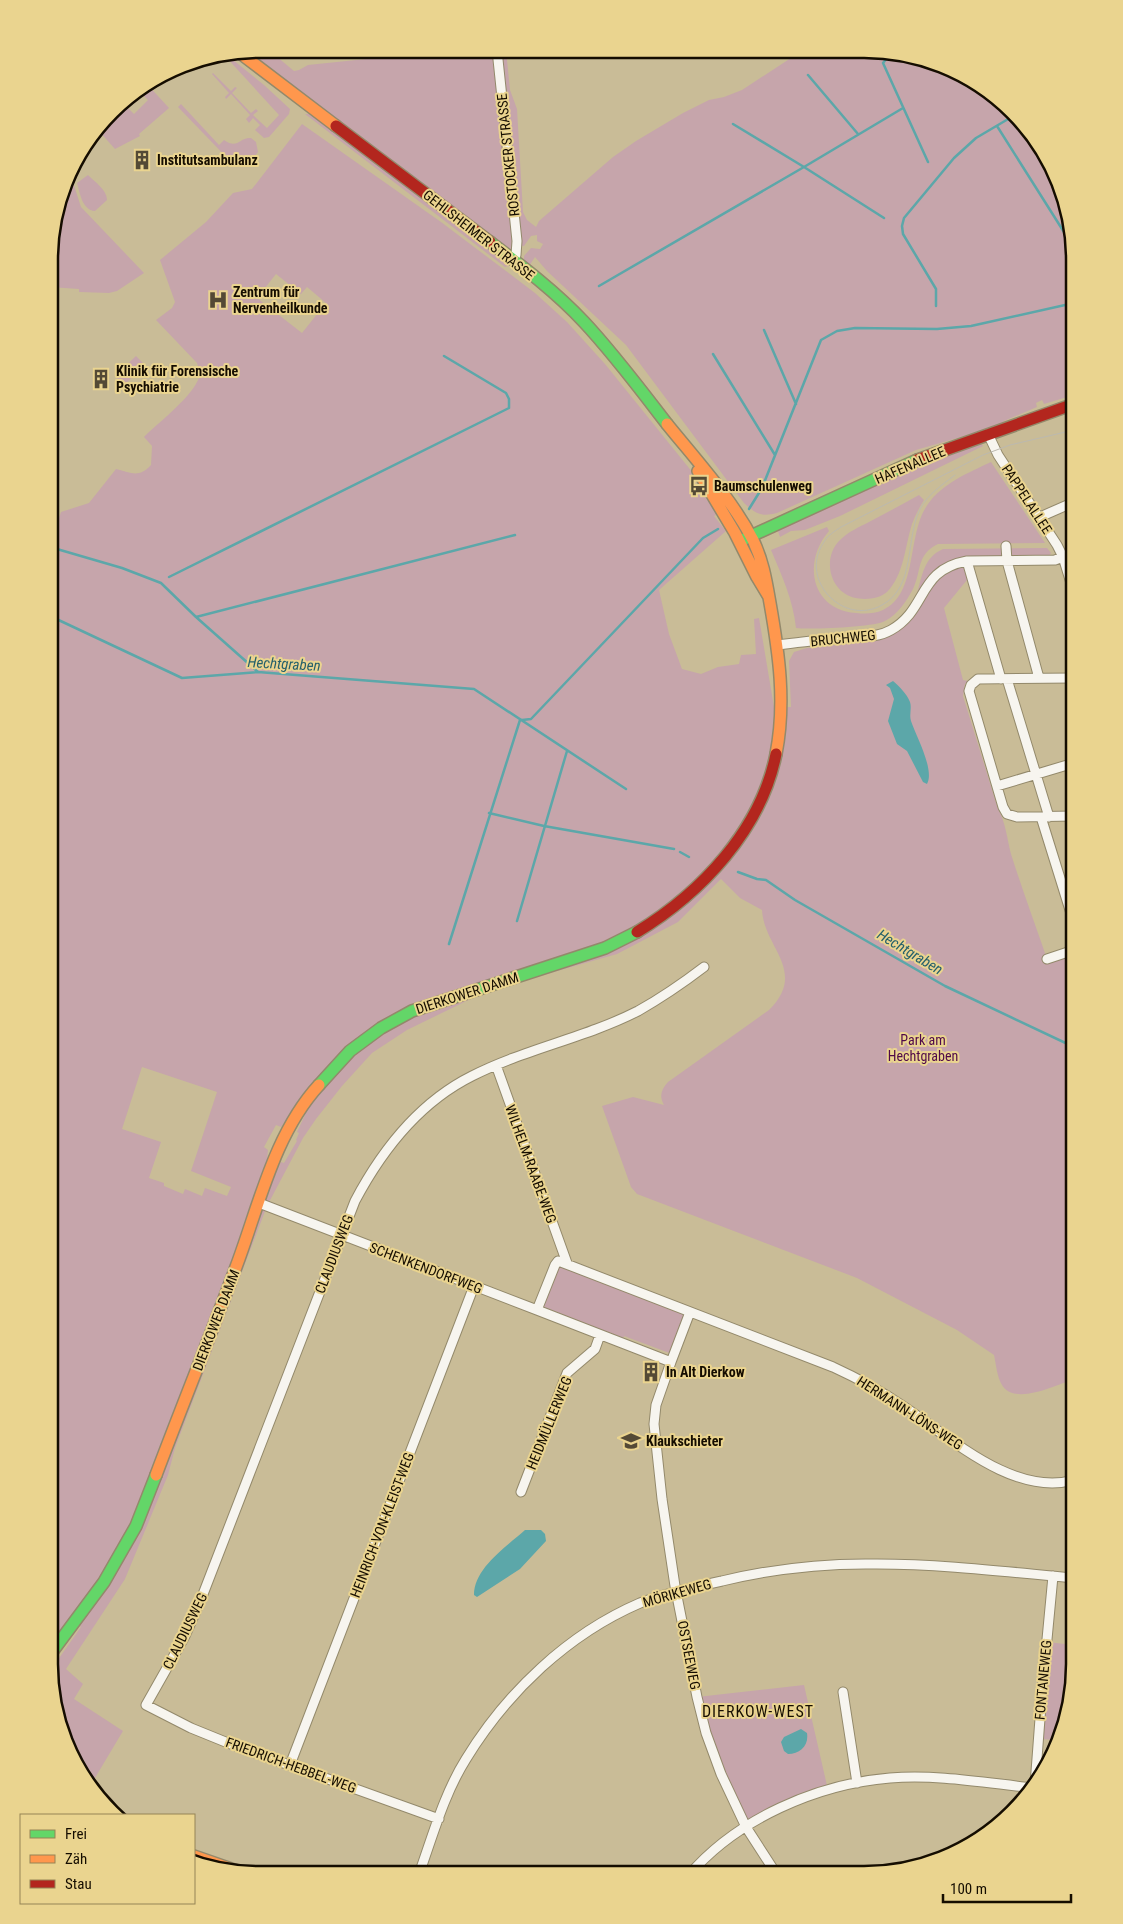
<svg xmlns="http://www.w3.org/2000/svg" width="1123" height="1924" font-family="'Roboto Condensed',sans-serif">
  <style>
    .green { fill: #c6a5ab; fill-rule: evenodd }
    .water { fill: #5ca7a9 }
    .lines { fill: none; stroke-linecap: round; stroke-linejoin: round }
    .stream { stroke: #5ca7a9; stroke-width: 2.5 }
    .street-casing { stroke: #93896b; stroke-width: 11 }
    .fast-casing { stroke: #93896b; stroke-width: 14 }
    .slow-casing { stroke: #93896b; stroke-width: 14 }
    .jam-casing { stroke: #93896b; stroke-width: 14 }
    .street { stroke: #f7f5ef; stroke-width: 9 }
    .fast { stroke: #63d668; stroke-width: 11 }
    .slow { stroke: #ff974d; stroke-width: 11 }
    .jam { stroke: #b3261e; stroke-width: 11 }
    .tram { stroke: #bcb9af; stroke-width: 1 }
    .labels { text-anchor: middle; stroke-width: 4; stroke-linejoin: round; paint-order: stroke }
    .street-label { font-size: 14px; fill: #150d00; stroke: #ead48f }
    .poi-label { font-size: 14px; font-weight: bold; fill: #150d00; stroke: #ead48f; text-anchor: start }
    .park-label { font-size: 14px; fill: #4f0949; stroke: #ead48f }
    .water-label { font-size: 15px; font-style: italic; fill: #25606b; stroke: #ead48f }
    .quarter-label { font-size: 16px; letter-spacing: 1px; fill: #150d00; stroke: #ead48f }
    .rim { fill: none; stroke: #150d00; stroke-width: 2.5 }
  </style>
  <rect width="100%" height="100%" fill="#c9bc97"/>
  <path class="green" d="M259,49H278L279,53L276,56L294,71L299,70L308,65L453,50H506L510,90L517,109L523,212L527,220L536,227L539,221L613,157L636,141L683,113L709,100L724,97L742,90L800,52L905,53L957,70L1002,101L1039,142L1063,191L1074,259V395L1044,404L1042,400L1036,403L1037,407L1004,421L999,426L916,450L777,513C761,517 756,514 744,503L626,345L547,271L535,257L529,266L524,262V256L531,248L540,249L543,244L537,241V235L531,236L524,246H521L511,251L506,249L246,51Z
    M227,55L264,85L290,109L289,114L269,137L264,138L255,130L260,125L253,118L249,123L246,119L250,115L231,94L226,99L225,97L229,93L212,74L213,73L231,91L235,87L237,88L232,93L251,113L256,109L258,111L253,115L267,128L279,115L225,56Z
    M147,84L169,108L139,134L140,136L115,149L98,130L121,101L134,114L148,100L138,90Z
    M181,104L219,145L224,140C238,150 239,137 251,138L256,142L258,152C251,161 245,170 232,163L178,107Z
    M305,114H309L437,207L512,265L505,267Z
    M302,124L441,222L535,293L567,322L605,364L693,473L691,475L700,491L698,492L700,496L702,495L705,497L718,514L714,516L726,531L659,590L669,634L682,669L701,674L718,667L739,664L741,655L756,654L754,619L759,618L774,707H791L789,661L794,652L807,648L866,642L891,634L937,579L947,571L963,565L967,580L944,608L963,680L968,681L965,684L963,696L998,809C1006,823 1007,839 1011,854C1022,889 1035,924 1047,959L1074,950V1379C1057,1385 1014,1406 1002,1385C997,1377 996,1364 994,1355L957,1330L857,1278L637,1194L631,1187L602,1106L633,1097L664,1105C659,1096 661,1090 668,1082L769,1010C808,971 764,948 762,910L740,898L721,879L678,922L617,954L487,991L407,1030L372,1053L342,1086L316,1119L303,1138L267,1206L175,1448L168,1475L125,1579L66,1669L83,1684L74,1699L123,1731L89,1788L84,1782L60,1733L50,1671L81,1627L71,1620L49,1647L50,544L61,512L89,503L116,469C132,473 139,478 151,465L152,446L144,437C158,423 188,400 197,382C201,376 199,370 197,363L156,320L172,308L175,302L160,260L206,222L233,193L252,189ZM276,274L301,294L307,287L326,303L302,333L257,298ZM142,1067L217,1092L191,1171L231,1187L227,1196L205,1188L202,1196L185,1189L183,1194L164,1186V1183L149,1178L161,1142L122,1129ZM295,1108L305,1115L297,1132L299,1133L296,1140L297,1141L284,1163L281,1162L275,1173L266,1168L268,1150L264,1147L276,1125L281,1127Z
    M69,170L81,207L144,273L117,291L109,293L79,292V289L50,287L51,232Z
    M88,175C95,182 107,190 107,200L95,211C82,210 80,193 77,183Z
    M136,356L145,365L124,385L115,376Z
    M981,443L983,446L840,516L805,530L791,531L780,537L778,531L789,525C852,496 915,463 981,443Z
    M991,462L1045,543L938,544C916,555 922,570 913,589C906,602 898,614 885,621C876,627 809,630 796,628C793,600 782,576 771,550L827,527L829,531C802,562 811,610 856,613C865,614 874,614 883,610C919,593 906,534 928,504C943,483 968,473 991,462Z
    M919,495L924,500C919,508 915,516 912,524C905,546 904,575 887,592C877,601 854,601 844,593C827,581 825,554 840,540C848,532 859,527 869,522C886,513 903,504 919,495Z
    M1047,548L1051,553L1048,557L958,559C934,567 931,575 917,594C922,576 924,557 943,549Z
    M559,1265L568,1267L676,1312L678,1310L684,1312L685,1320L672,1354L624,1336L623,1339L544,1310L543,1307Z
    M1047,1642L1074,1645V1679L1063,1733L1059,1740L1038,1739Z
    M804,1685L828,1790L746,1827L721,1774L697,1697Z"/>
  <path class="water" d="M893,681C899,686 907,694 910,702C912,708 909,715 911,721C916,736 935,770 927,784L923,782L907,751L897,744L888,721L894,699L890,688L886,685Z
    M525,1530H541L545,1534L546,1541L520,1569L477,1597L474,1595C474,1568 506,1547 525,1530Z
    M801,1729L807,1733C809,1746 800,1754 788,1754L784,1751L781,1742L784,1737Z"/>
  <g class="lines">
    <path class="stream" d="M891,53L883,63L928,162
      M808,75L858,134
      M733,124L804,167L903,108
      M997,126L1069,240
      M599,286L804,167L884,218
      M936,306V289L903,234L902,226L904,218L954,158L976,138L1015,115
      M764,330L796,404
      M713,354L775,455
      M749,509L762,488L821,340L837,331L855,328L937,329L971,326L1074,303
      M50,547L122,568L161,583L196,617L258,672
      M169,577L509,408V399L506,393L444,356
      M50,616L182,678L258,672L474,689L626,789
      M196,617L515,535
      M522,720L531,719L703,538L718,529
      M489,813L544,826L674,849
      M680,852L689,857
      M738,872L757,879L766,880L795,900L945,986L1074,1047
      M517,921L567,751
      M449,944L520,720"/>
    <defs>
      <path id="street" d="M497,50L517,241L516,255L513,259
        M988,434L998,455L1057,545L1063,557L1074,593
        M1040,517L1074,502
        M1006,546L1007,561L1039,678
        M967,561L1001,679
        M778,645C799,642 821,640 843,638C859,636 875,639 891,630C928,609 917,570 967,561L1055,560L1063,557
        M1007,679L1049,817
        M997,786L1074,763
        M1074,816L1017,817L1007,814L1003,807L969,691L971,685L978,679L1074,678
        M1041,817L1074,923
        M1047,959L1074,950
        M496,1065L567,1263
        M259,1203L537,1310
        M690,1312L671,1362L537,1310L555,1265L558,1261L561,1262L833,1367C857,1378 881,1391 903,1406C950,1437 1013,1497 1074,1480
        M671,1362L656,1405L654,1424L662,1499L675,1586L697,1697L706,1733L721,1774L746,1827L777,1875
        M521,1492L567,1373L595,1349L600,1335
        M843,1692L857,1783
        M290,1765L474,1286
        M1035,1785L1042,1692L1053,1576
        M439,1819L228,1743L191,1728L146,1705L185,1636L200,1602L355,1201C382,1150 420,1102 472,1076C525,1049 585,1038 638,1011C661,998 683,983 704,967
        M419,1874C433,1835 444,1794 466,1759C507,1692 568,1634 640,1603C667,1593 694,1587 722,1581C772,1569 825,1563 877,1564C943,1564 1008,1572 1074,1578
        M689,1875C737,1819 817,1784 890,1778C937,1774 986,1783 1034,1788"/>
      <path id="fast" d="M490,242C523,267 556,292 584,322C614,354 640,389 667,424
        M740,541L917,460
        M319,1085L350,1051L381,1028L412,1011L605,948L637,932
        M49,1656L104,1582L136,1526L156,1475"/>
      <path id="slow" d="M240,53L336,126
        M667,424C697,461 731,498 753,540C763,561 766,580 770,603C779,654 786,703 776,754
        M698,471L735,533L757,577L769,597
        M156,1475C182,1406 210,1337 236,1267C259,1206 274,1134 319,1085
        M194,1856L243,1873"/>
      <path id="jam" d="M336,126L490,242
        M917,460L1074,404
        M637,932C701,893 761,830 776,754"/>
    </defs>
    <use href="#street" class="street-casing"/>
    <use href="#fast" class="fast-casing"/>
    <use href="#slow" class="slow-casing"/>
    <use href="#jam" class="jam-casing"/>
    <use href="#street" class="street"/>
    <use href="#fast" class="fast"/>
    <use href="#slow" class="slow"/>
    <use href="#jam" class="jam"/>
    <path class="tram" d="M955,475C942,485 928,494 920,509C905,539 916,587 882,605C843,627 798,579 824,542C828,535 835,531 841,527L983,455L1010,445L1074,430"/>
  </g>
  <defs>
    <symbol id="building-bare" viewBox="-9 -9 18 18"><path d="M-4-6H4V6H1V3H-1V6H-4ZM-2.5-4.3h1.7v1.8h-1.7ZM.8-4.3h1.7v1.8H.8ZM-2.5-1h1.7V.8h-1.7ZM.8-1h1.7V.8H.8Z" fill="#544a35" stroke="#ead48f" stroke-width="2.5" paint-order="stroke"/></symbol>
    <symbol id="hospital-bare" viewBox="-9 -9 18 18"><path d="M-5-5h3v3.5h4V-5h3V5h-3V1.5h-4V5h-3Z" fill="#544a35" stroke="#ead48f" stroke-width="2.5" paint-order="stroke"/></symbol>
    <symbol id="bus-bare" viewBox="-9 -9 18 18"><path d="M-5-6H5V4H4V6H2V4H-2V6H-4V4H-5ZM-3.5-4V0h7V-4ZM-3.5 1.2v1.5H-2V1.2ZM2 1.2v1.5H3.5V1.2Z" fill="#544a35" stroke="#ead48f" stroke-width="2.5" paint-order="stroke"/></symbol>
    <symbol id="school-bare" viewBox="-9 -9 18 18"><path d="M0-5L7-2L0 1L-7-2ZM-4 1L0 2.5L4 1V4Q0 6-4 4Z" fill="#544a35" stroke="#ead48f" stroke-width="2.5" paint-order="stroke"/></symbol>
  </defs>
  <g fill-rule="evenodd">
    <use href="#building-bare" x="128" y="146" width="28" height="28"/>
    <use href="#hospital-bare" x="204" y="286" width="28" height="28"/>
    <use href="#building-bare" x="87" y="365" width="28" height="28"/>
    <use href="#bus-bare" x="685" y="472" width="28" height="28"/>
    <use href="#building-bare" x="637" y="1358" width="28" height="28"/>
    <use href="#school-bare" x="617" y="1427" width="28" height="28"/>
  </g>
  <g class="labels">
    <g class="street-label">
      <text transform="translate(508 155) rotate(-96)" y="5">ROSTOCKER STRASSE</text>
      <text transform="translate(479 235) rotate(38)" y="5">GEHLSHEIMER STRASSE</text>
      <text transform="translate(910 465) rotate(-23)" y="5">HAFENALLEE</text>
      <text transform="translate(1027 499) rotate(57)" y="5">PAPPELALLEE</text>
      <text transform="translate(843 638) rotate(-6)" y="5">BRUCHWEG</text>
      <text transform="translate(467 993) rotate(-18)" y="5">DIERKOWER DAMM</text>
      <text transform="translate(531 1164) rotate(70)" y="5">WILHELM-RAABE-WEG</text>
      <text transform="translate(334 1254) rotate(-69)" y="5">CLAUDIUSWEG</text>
      <text transform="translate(426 1268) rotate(21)" y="5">SCHENKENDORFWEG</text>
      <text transform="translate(216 1320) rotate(-69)" y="5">DIERKOWER DAMM</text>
      <text transform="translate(910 1413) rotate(33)" y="5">HERMANN-LÖNS-WEG</text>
      <text transform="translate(549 1423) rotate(-68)" y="5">HEIDMÜLLERWEG</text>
      <text transform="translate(382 1525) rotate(-69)" y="5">HEINRICH-VON-KLEIST-WEG</text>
      <text transform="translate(677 1593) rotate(-16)" y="5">MÖRIKEWEG</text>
      <text transform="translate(185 1631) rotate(-64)" y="5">CLAUDIUSWEG</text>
      <text transform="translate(689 1655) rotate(79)" y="5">OSTSEEWEG</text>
      <text transform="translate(1043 1680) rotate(-85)" y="5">FONTANEWEG</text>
      <text transform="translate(291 1765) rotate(20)" y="5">FRIEDRICH-HEBBEL-WEG</text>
    </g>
    <g class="poi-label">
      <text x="157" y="165">Institutsambulanz</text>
      <text x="233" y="297">Zentrum für<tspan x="233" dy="16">Nervenheilkunde</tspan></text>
      <text x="116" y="376">Klinik für Forensische<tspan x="116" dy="16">Psychiatrie</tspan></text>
      <text x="714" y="491">Baumschulenweg</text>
      <text x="666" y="1377">In Alt Dierkow</text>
      <text x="646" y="1446">Klaukschieter</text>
    </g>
    <g class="park-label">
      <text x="923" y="1045">Park am<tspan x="923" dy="16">Hechtgraben</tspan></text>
    </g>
    <g class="water-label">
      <text transform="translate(284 664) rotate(3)" y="5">Hechtgraben</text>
      <text transform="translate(910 952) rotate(31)" y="5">Hechtgraben</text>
    </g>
    <g class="quarter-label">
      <text x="758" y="1717">DIERKOW-WEST</text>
    </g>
  </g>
  <path d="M0 0H1123V1924H0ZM260 58H864A202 202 0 0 1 1066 260V1664A202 202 0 0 1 864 1866H260A202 202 0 0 1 58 1664V260A202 202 0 0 1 260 58Z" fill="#ead48f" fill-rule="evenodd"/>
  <path class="rim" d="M260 58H864A202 202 0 0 1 1066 260V1664A202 202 0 0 1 864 1866H260A202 202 0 0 1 58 1664V260A202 202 0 0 1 260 58Z"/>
  <rect x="20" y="1814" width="175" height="90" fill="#ead48f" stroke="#958456"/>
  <rect x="30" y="1830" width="25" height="8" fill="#63d668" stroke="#958456"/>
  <text x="65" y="1839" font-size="15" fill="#150d00">Frei</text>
  <rect x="30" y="1855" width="25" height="8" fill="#ff974d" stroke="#958456"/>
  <text x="65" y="1864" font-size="15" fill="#150d00">Zäh</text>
  <rect x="30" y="1880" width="25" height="8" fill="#b3261e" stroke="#958456"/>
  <text x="65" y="1889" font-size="15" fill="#150d00">Stau</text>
  <path d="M943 1894v8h128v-8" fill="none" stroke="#150d00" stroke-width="2.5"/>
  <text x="950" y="1894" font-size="15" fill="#150d00" stroke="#ead48f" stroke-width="4" paint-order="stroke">100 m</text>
</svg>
